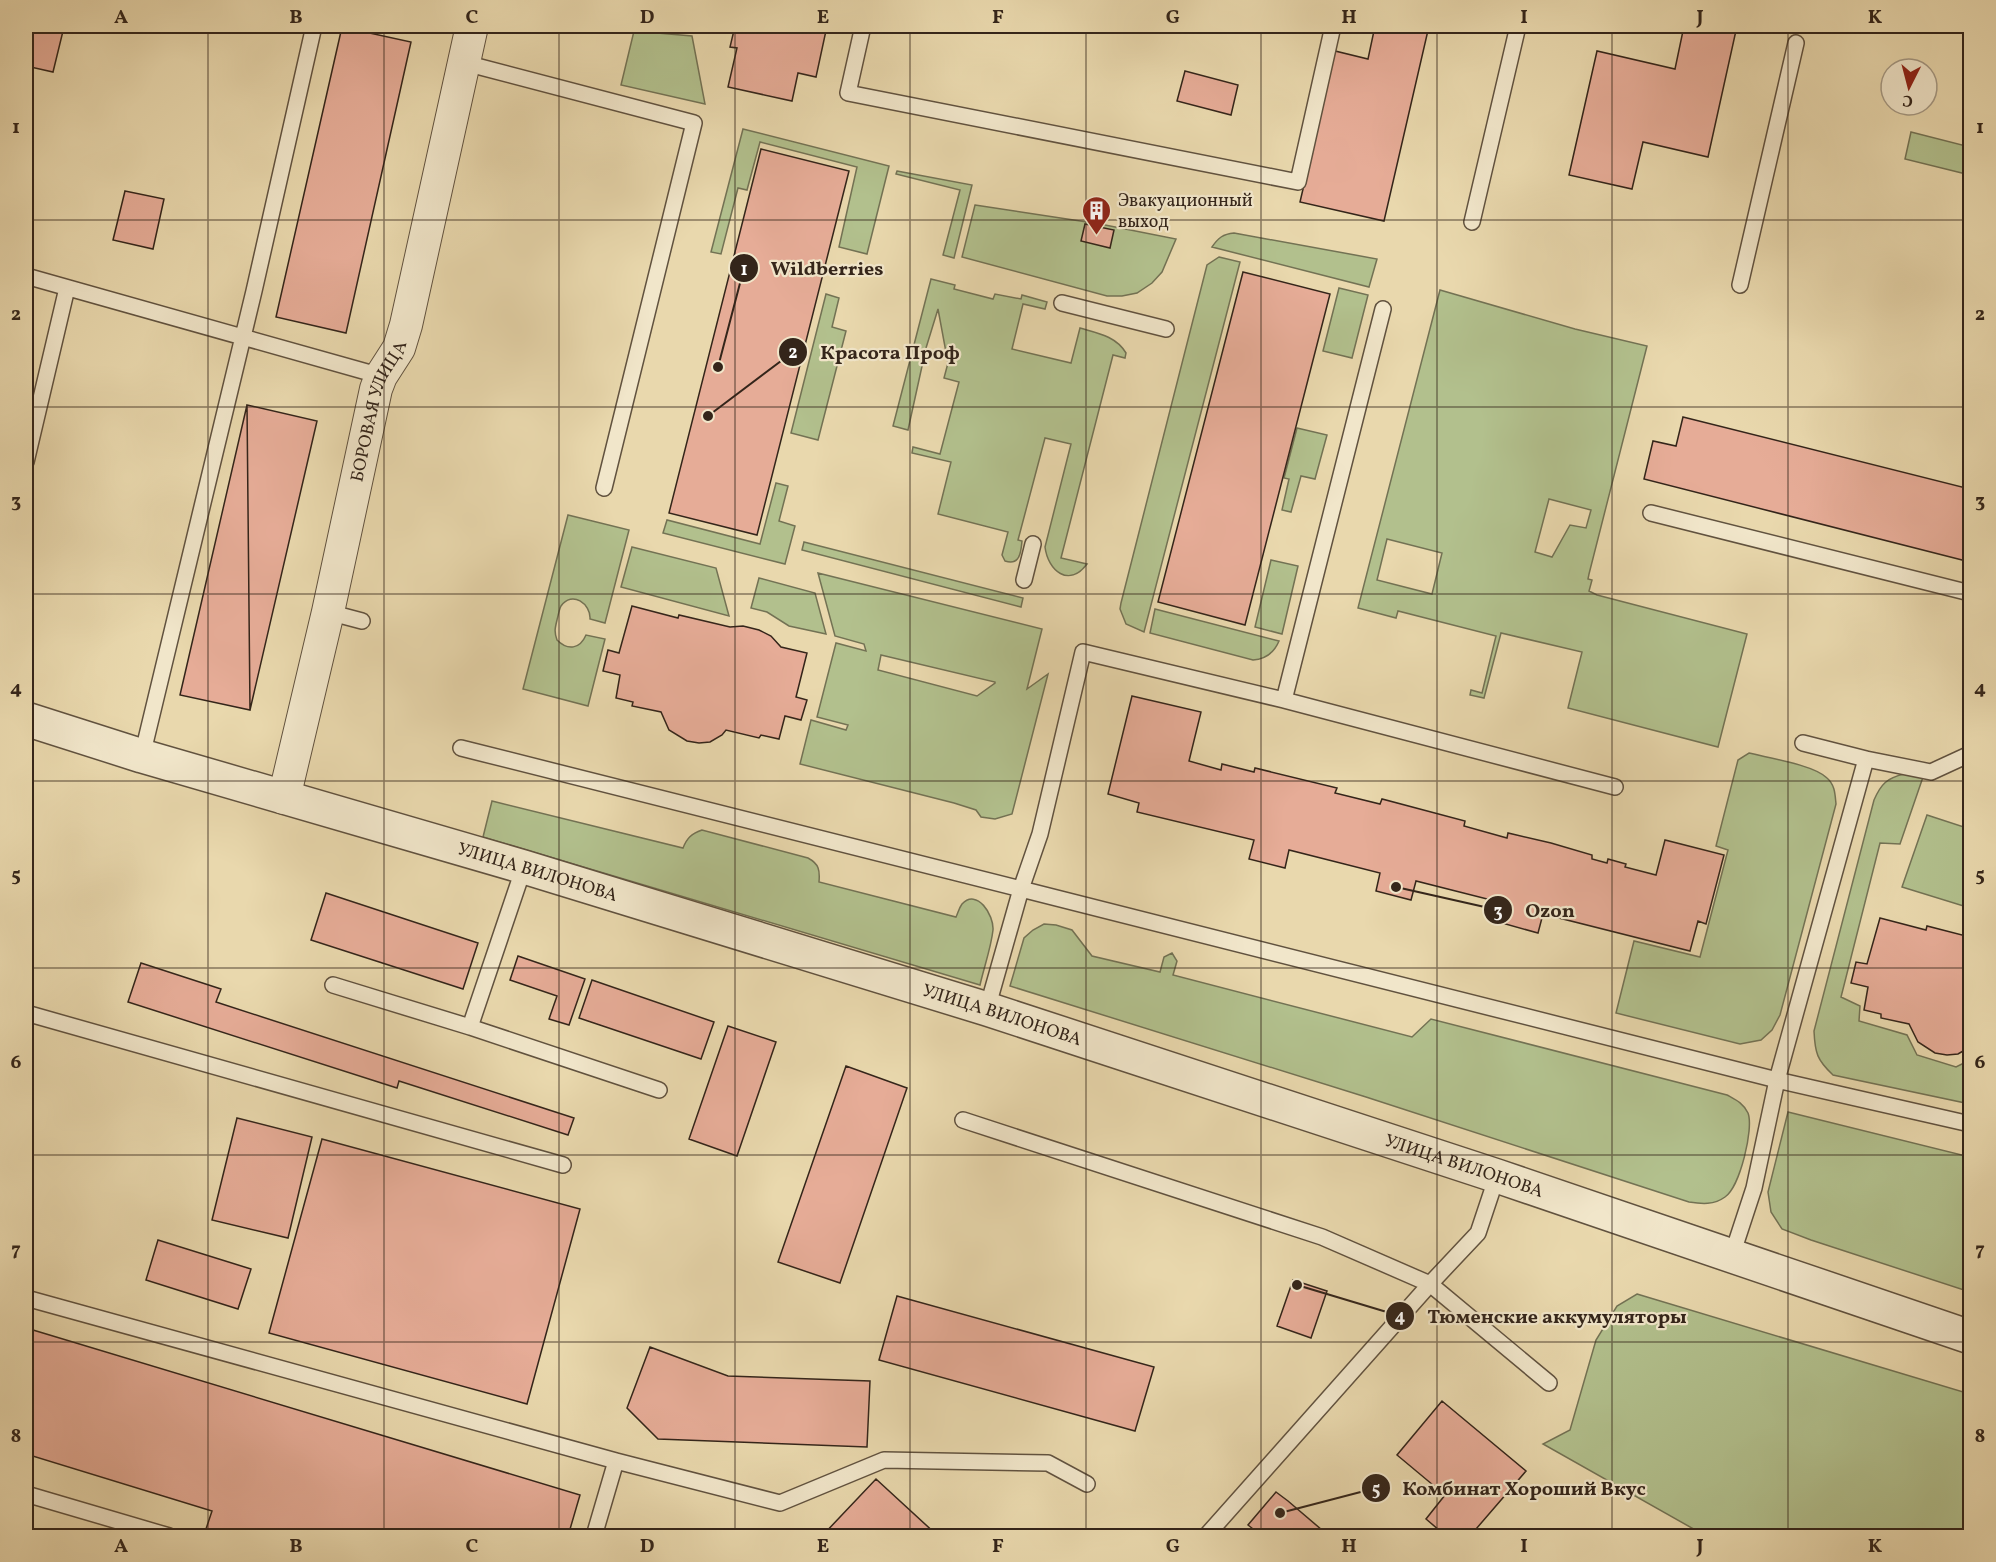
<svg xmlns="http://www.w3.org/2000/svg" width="1996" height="1562" font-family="Vollkorn,serif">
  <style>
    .green { fill: #b2c08d; stroke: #737254; stroke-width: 1.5; fill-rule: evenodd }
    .building { fill: #e6ac97; stroke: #34251a; stroke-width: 1.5 }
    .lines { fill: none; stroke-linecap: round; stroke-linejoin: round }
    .service-casing { stroke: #61523f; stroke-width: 18 }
    .minor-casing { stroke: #61523f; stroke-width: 34 }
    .tertiary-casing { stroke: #61523f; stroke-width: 36 }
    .service { stroke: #f1e6ca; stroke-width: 15 }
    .minor { stroke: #f1e6ca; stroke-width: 32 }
    .tertiary { stroke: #f1e6ca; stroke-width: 33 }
    .grid { fill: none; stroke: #34251a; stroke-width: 1.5; stroke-opacity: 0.55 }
    .labels { text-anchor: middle; stroke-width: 4.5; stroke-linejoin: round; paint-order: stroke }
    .poi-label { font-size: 18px; fill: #34251a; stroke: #f1e6ca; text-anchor: start }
    .street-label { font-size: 18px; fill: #34251a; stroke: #f1e6ca }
    .leader { fill: none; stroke: #34251a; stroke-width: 2 }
    .callout-dot { fill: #34251a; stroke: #f1e6ca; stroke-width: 2 }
    .mark-label { font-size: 18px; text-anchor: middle; font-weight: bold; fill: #fff }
    .callout-label { font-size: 20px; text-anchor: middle; font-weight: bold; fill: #34251a; stroke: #f1e6ca; stroke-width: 4.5; stroke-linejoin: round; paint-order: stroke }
    .neatline { fill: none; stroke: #34251a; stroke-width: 2 }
    .grid-label { font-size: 20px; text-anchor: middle; font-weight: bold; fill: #34251a }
  </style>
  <rect width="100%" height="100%" fill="#e9d8ad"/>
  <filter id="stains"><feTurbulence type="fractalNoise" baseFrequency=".00333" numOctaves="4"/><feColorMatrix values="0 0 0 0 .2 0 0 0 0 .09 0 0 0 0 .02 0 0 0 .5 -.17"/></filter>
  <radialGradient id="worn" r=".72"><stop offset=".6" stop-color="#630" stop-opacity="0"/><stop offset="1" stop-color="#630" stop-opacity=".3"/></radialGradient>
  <path class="green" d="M634,31L692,36L705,104L621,85Z
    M743,129L889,166L867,254L839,247L857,167L760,142L747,190L738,188L721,254L711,252Z
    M1911,132L1970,147V175L1905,159Z
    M897,171L972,185L954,258L943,255L960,190L896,174Z
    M975,205L1100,224L1176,239L1162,272L1152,283L1137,293L1122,296H1107L962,257Z
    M1234,233L1377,259L1369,287L1212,247C1218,238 1223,234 1234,233Z
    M1219,257L1240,262L1144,632L1126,624L1120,609L1121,603L1207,265Z
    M931,279L955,285L954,289L993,299L995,294L1021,299L1022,295L1047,302L1045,309L1023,304L1012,349L1071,363L1080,328C1097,333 1116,336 1126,353L1125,358L1113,355L1061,558L1087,564C1069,588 1048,571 1045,547L1071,444L1045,438L1018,540L1022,541C1021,552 1020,566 1005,561L1002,555L1008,532L938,514L951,462L912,453L913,447L940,454L959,382L944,378L948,363L938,309L926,348L908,430L893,426Z
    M1339,288L1368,295L1352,358L1323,351Z
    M1440,290L1575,329L1647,346L1589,574L1588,579L1592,580L1589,591L1597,595L1747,634L1718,747L1568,708L1582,652L1501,633L1484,698L1470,695L1471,690L1482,693L1496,636L1398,611L1396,618L1358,608ZM1549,499L1591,510L1586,528L1570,525L1552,557L1535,552ZM1387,539L1442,553L1432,594L1377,580Z
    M826,294L839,298L832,327L846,331L818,440L791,433Z
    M1297,428L1327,435L1315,479L1301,476L1291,512L1282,510L1289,479L1284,478Z
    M776,483L788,486L779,521L795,526L785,564L663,533L667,520L760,544Z
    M568,515L629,530L605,623L590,619C591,604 572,590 561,606C559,610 558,616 557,620C555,628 554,632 557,640C568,651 580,649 586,635L605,639L588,706L523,689Z
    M804,542L1023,598L1021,607L802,550Z
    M632,547L716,568L729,616L621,587Z
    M1271,560L1298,566L1282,634L1255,627Z
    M818,573L1042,629L1027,689L1048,674L1012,814L995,819L981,817L976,810L954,803L800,764L811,720L846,730L848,725L817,717L836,643L866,651L864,644L835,636ZM881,655L995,682V683L977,696L878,670Z
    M759,578L815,593L826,634L789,626L767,612L751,608Z
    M1155,609L1279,641C1274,653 1266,659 1253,660L1150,633Z
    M1749,753C1769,758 1814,765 1827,778C1835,785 1835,794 1836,804L1780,1015L1772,1030L1761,1040L1740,1044L1616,1013L1634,941L1700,957L1728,850L1716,846L1738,760Z
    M1904,774L1923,777L1900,844L1880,843L1841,997L1860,1006L1859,1021L1907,1035L1917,1055L1956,1067L1970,1060V1104L1833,1075C1817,1060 1815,1053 1814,1031L1874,800C1881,784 1887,778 1904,774Z
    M492,801L683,848C687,838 691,834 702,830L808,858C819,864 820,870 819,882L956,917C958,913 959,908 962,904C977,888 994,915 993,930C991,948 984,967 980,985L483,837Z
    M1927,815L1970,829V908L1902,887Z
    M1044,924L1056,925L1072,930L1092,956L1160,972L1164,957L1172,953L1177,961L1173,975L1412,1037L1431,1019L1727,1095C1736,1100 1743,1103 1748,1113C1754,1128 1740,1187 1725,1197C1714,1205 1702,1204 1689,1202L1366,1097L1010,986L1024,938L1033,930Z
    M1788,1112L1970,1157V1292L1811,1240L1782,1229L1771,1212L1768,1192Z
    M1637,1294L1970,1394V1536H1706L1543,1444L1570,1430L1596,1340L1617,1306Z"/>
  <path class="building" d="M26,26H56L64,27L53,72L26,66Z
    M735,26H827L816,77L798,73L792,101L728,87L737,48L730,47Z
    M1375,26H1429L1384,221L1300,202L1335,51L1368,59Z
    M1684,26H1737L1708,157L1643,142L1632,189L1569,175L1597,51L1675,69Z
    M342,27L411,42L346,333L276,317Z
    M1185,71L1238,85L1231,115L1177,101Z
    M761,149L849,171L757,535L669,513Z
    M125,191L164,199L153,249L113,240Z
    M1085,224L1114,230L1110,248L1081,241Z
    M1243,272L1330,294L1245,625L1158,602Z
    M247,405L250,710L180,695Z
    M247,405L317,421L250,710Z
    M1683,417L1970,489V562L1644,479L1653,441L1676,446Z
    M632,606L678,618L679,615L730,627L743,626L759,630L771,636L781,647L807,653L796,697L807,700L801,720L785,716L779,739L761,735L759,738L726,730L722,735L710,742L699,743L687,741L669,730L661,712L632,706L633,702L616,698L620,675L603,671L608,650L619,653Z
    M1132,696L1201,712L1189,761L1221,770L1222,764L1254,772L1255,768L1337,788L1335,793L1380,804L1382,799L1465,821L1464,826L1507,838L1508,833L1551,843L1592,855V859L1607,863L1608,859L1626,864L1625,867L1656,875L1665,840L1724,855L1706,924L1698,921L1690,951L1543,914L1538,933L1502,923L1507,904L1416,881L1411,900L1376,891L1380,873L1289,850L1285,868L1249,859L1254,840L1137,812L1139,803L1108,794Z
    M326,893L478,943L463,989L311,940Z
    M1880,918L1926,930L1927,926L1970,937V1047L1958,1054L1947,1055L1935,1053L1918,1042L1909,1024L1881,1018V1014L1864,1010L1868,987L1851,983L1856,962L1867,964Z
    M518,956L585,979L569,1025L549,1019L557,996L510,980Z
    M141,963L221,989L216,1002L574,1118L568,1135L399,1081L397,1088L128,1002Z
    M592,980L714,1022L701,1059L579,1018Z
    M728,1026L776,1042L737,1156L689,1139Z
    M846,1066L907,1088L840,1283L778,1262Z
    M237,1118L312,1137L288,1238L212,1220Z
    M322,1139L580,1209L527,1404L269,1333Z
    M158,1240L251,1269L238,1309L146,1280Z
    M1293,1280L1327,1291L1311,1338L1277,1326Z
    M897,1296L1154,1367L1135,1431L879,1360Z
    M33,1330L580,1495L568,1536H230L206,1529L212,1511L26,1454V1356Z
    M650,1347L728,1376L870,1381L867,1447L658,1439L627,1408Z
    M1442,1401L1526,1471L1470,1536H1446L1426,1519L1445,1495L1397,1455Z
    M876,1479L938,1536H822Z
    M1276,1492L1288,1501L1329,1536H1262L1248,1525Z"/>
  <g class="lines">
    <defs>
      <path id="service" d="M863,26L848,93L1298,182L1333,26
        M465,63L694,123L604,488
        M1472,222L1518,26
        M26,276L381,376
        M1740,285L1796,43
        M1062,303L1166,329
        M26,462L67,288
        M1651,513L1970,593
        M1024,580L1033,544
        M328,612L362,621
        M1284,700L1383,309
        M1803,743L1866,759
        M461,748L1021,889L1040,834L1083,652L1284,700L1615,787
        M142,756L254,291L314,26
        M524,867L470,1027L659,1090
        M333,985L470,1027
        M987,1009L1021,889L1777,1080L1866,759L1931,772L1970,754
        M26,1013L563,1165
        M963,1120L1322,1237L1430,1284L1549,1383
        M1732,1255L1754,1188L1777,1080L1970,1124
        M26,1298L616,1461L594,1536
        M616,1461L780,1503L884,1460L1048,1463L1087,1484
        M26,1494L169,1536
        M1206,1536L1430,1284L1478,1233L1497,1176"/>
      <g id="minor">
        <path id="s1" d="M284,798L328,612L376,389L381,376L399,348L406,325L472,26"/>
      </g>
      <g id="tertiary">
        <path id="s2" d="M26,719L142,756L524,867L987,1009L1497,1176L1970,1337"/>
      </g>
    </defs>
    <use href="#service" class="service-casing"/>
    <use href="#minor" class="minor-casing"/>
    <use href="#tertiary" class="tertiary-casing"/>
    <use href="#service" class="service"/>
    <use href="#minor" class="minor"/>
    <use href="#tertiary" class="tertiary"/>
  </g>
  <path class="grid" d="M208,26V1536M384,26V1536M559,26V1536M735,26V1536M910,26V1536M1086,26V1536M1261,26V1536M1437,26V1536M1612,26V1536M1788,26V1536M26,220H1970M26,407H1970M26,594H1970M26,781H1970M26,968H1970M26,1155H1970M26,1342H1970"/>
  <defs>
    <symbol id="building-pin" viewBox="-11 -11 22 30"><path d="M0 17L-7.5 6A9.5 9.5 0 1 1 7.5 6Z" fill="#8f2418" stroke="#f1e6ca"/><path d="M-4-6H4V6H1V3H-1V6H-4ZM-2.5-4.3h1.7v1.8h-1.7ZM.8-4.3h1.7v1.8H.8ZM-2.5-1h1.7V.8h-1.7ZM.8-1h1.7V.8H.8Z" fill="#fff"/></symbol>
  </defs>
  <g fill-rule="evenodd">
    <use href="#building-pin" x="1080" y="194" width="33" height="45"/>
  </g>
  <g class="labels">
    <g class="poi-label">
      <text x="1118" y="206">Эвакуационный<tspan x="1118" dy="21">выход</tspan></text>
    </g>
    <g class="street-label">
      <text dy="6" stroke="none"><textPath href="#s1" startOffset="399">БОРОВАЯ УЛИЦА</textPath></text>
      <text dy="6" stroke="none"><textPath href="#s2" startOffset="534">УЛИЦА ВИЛОНОВА</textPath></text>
      <text dy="6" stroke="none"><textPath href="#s2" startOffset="1020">УЛИЦА ВИЛОНОВА</textPath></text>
      <text dy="6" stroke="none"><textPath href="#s2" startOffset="1506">УЛИЦА ВИЛОНОВА</textPath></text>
    </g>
  </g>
  <path class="leader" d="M718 367L744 268M708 416L793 352M1396 887L1498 910M1297 1285L1400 1316M1280 1513L1376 1488"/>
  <g class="callout-dot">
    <circle cx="718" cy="367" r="6"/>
    <circle cx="708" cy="416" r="6"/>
    <circle cx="1396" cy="887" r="6"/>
    <circle cx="1297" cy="1285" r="6"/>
    <circle cx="1280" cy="1513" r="6"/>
    <circle cx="744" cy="268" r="15"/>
    <circle cx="793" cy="352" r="15"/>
    <circle cx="1498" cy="910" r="15"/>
    <circle cx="1400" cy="1316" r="15"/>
    <circle cx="1376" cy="1488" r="15"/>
  </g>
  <g class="mark-label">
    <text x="744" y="275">1</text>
    <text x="793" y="358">2</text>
    <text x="1498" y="917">3</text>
    <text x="1400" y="1322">4</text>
    <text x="1376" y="1495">5</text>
  </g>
  <g class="callout-label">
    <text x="827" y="275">Wildberries</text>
    <text x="890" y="359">Красота Проф</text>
    <text x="1550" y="917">Ozon</text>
    <text x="1557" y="1323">Тюменские аккумуляторы</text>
    <text x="1524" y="1495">Комбинат Хороший Вкус</text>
  </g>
  <rect width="1996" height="1562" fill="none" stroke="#e9d8ad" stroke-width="66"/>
  <g transform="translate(1909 87) rotate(186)"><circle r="28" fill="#f1e6ca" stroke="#a59984" stroke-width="1.5"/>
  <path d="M0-4.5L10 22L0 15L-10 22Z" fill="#8f2418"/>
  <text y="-9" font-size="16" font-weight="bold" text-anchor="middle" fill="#34251a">С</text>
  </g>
  <rect x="33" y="33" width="1930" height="1496" class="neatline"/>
  <g class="grid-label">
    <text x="121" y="23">A</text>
    <text x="296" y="23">B</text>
    <text x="472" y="23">C</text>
    <text x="647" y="23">D</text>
    <text x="823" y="23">E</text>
    <text x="998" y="23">F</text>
    <text x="1173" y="23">G</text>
    <text x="1349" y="23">H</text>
    <text x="1524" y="23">I</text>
    <text x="1700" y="23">J</text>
    <text x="1875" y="23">K</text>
    <text x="16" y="133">1</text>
    <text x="1980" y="133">1</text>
    <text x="16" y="320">2</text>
    <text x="1980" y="320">2</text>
    <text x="16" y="507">3</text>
    <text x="1980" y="507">3</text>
    <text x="16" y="694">4</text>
    <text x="1980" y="694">4</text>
    <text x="16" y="881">5</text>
    <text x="1980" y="881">5</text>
    <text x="16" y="1068">6</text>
    <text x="1980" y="1068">6</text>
    <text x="16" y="1255">7</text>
    <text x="1980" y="1255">7</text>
    <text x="16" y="1442">8</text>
    <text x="1980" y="1442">8</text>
    <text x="121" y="1552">A</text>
    <text x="296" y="1552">B</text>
    <text x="472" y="1552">C</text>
    <text x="647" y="1552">D</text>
    <text x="823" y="1552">E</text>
    <text x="998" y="1552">F</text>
    <text x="1173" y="1552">G</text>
    <text x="1349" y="1552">H</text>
    <text x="1524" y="1552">I</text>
    <text x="1700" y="1552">J</text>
    <text x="1875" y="1552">K</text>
  </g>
  <rect width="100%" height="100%" filter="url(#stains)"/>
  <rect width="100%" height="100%" fill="url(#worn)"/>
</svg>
